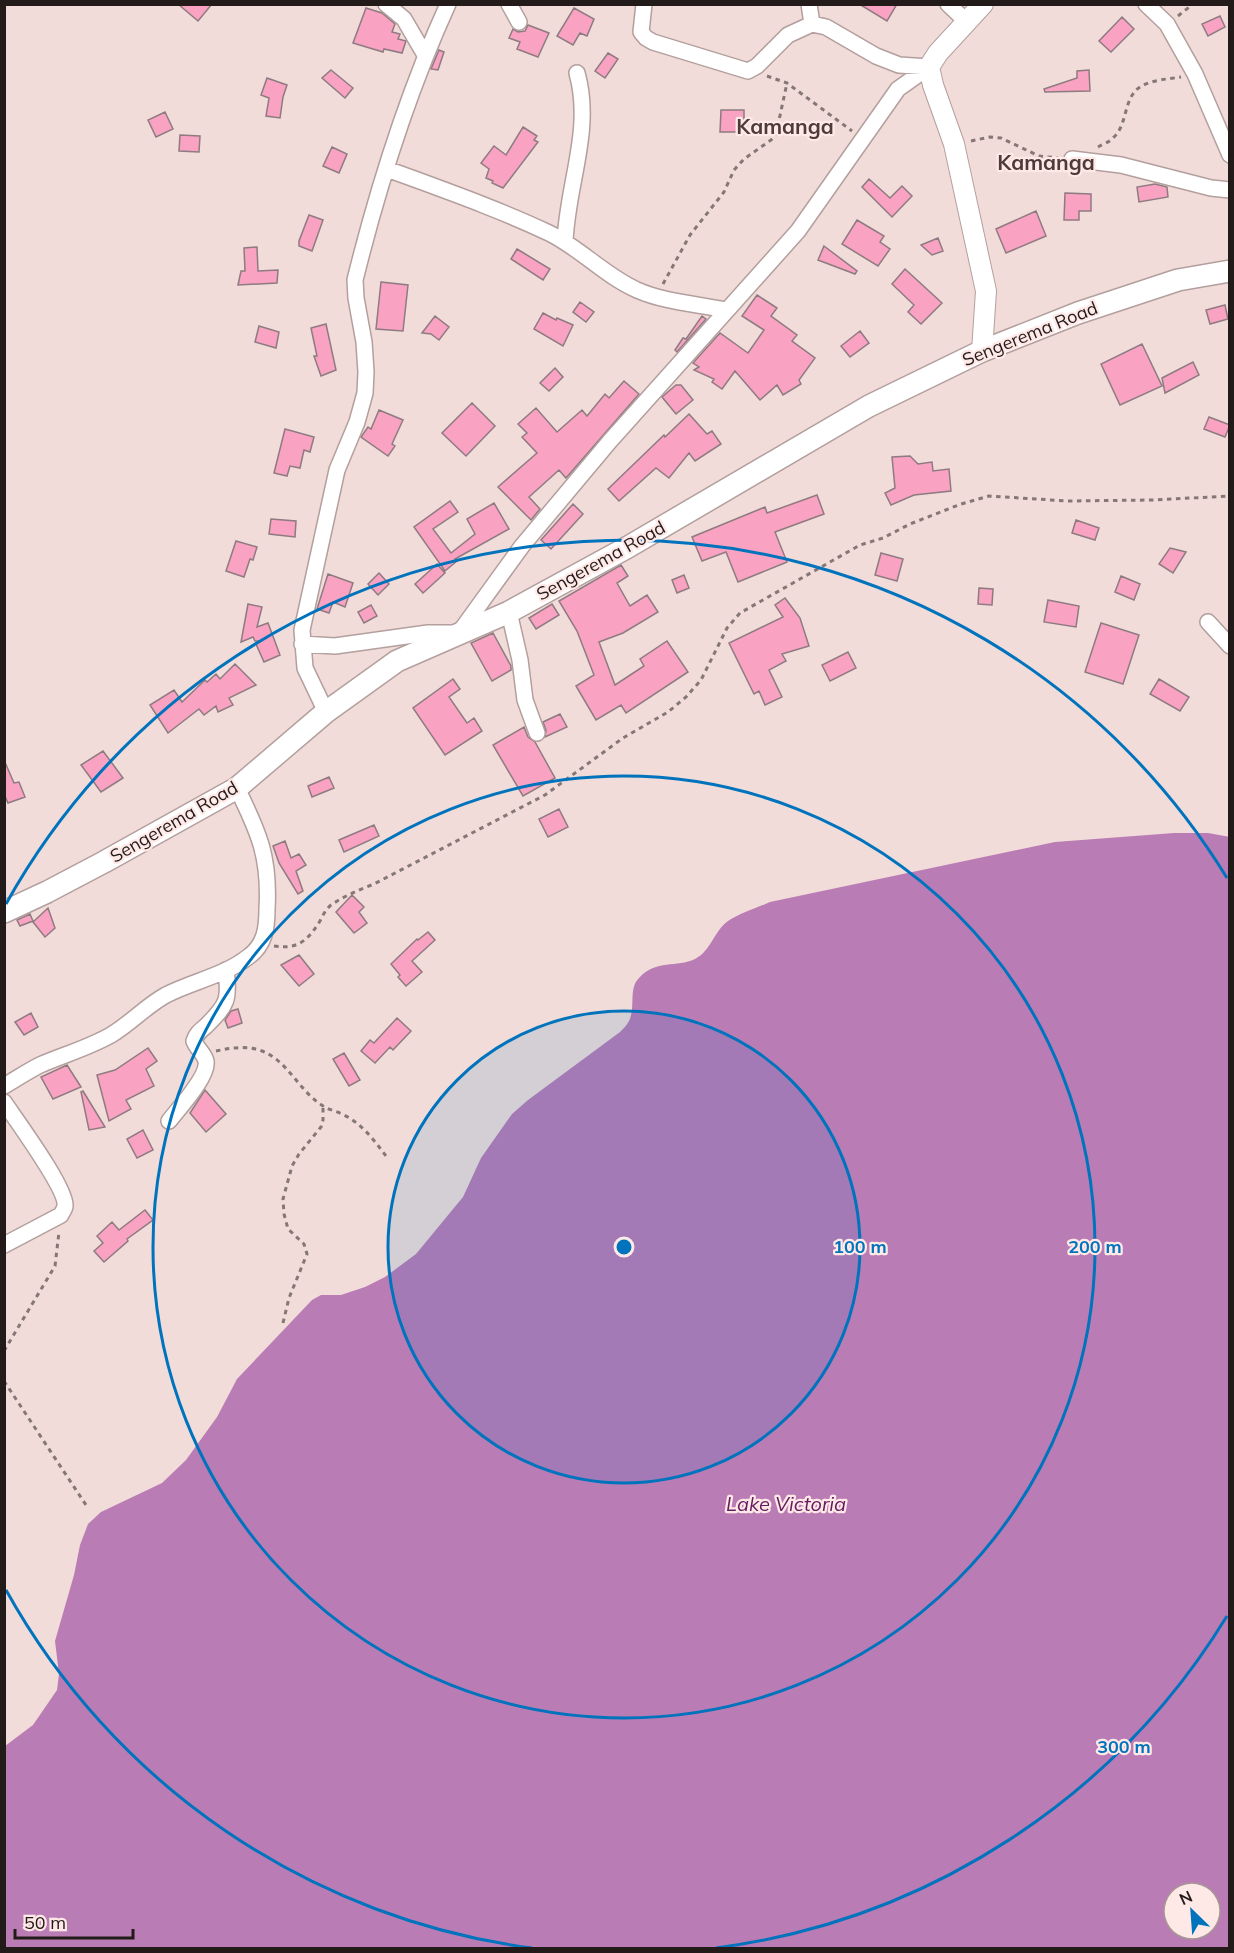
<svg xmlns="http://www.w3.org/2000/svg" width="1234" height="1953" font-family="Mulish,sans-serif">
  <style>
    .water { fill: #ba7cb5; fill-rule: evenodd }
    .building { fill: #f9a2c1; stroke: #8e7b81; stroke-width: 1.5 }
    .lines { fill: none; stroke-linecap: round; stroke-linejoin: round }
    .minor-casing { stroke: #b39f9d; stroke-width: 18 }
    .tertiary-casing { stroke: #b39f9d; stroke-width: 22 }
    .secondary-casing { stroke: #b39f9d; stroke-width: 24 }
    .path { stroke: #857775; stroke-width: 3; stroke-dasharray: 4.5 4.5; stroke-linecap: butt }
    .minor { stroke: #fff; stroke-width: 15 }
    .tertiary { stroke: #fff; stroke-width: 20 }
    .secondary { stroke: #fff; stroke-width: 21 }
    .ring { fill: none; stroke: #0073bd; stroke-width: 3 }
    .labels { text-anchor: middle; stroke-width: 4.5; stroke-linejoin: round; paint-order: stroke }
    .street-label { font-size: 18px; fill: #231b1a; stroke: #ffe9e7 }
    .water-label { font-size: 20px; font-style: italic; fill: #651a62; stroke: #ffe9e7 }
    .quarter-label { font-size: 21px; font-weight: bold; fill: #4c3b39; stroke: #ffe9e7 }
    .centre { fill: #0073bd; stroke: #ffe9e7; stroke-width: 3 }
    .ring-label { font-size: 18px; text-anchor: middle; font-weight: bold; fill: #0073bd; stroke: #ffe9e7; stroke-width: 4.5; stroke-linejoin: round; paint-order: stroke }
  </style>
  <rect width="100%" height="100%" fill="#f1dcd9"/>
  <path class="water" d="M1174,833H1208L1230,837L1229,1948H5V1746L33,1725L57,1690L59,1674L55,1641L74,1575L80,1545L88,1524L101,1512L162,1483L186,1460L217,1417L237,1379L312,1300L321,1295H341L365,1287L385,1277L416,1254L463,1197L481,1158L512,1114L528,1100L620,1032C623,1029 627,1025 629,1021C636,1007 628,989 639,978C656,959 677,968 695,959C711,951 714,931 728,921C740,913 757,908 770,902L1055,842ZM1174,1893H1210V1929H1174Z"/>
  <path class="building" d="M178,4H212L198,21Z
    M859,4H897L887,21Z
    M366,8L382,13L395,24L392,32L400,34L398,39L406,41L402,53L384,49L383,52L353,43Z
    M574,8L594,19L587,36L580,33L573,45L557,36Z
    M1220,16L1225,27L1208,36L1202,24Z
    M1122,17L1134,29L1111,52L1099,41Z
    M528,25L549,33L538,57L517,49L520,42L509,38L513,29L518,32L525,31Z
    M439,50L444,52L438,70L431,69Z
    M608,53L618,59L605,78L595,71Z
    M331,70L353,88L345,98L322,78Z
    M1089,70L1090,91L1045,92L1044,89L1077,78V71Z
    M267,78L287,85L283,97L280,118L266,116L269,98L261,95Z
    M721,110H744V123H739L738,132H720Z
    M165,112L173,129L156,137L148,120Z
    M523,127L537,136L534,140L538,142L503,188L492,183L493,181L486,178L489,169L481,163L494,146L506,155Z
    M180,135L200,136L199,152L179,151Z
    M332,147L347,154L339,173L323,166Z
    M869,179L890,198L902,186L912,196L892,217L862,187Z
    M1155,184L1167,187L1168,197L1139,202L1137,187Z
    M1065,193L1091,194V211H1079V220H1064Z
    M1036,211L1046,236L1006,253L996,229Z
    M309,215L323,220L312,251L299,246V241Z
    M857,220L884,236L880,242L890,249L878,266L842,244Z
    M938,238L943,251L932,255L921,245Z
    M824,246L857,271L855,274L818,260Z
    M257,247L258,271L278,270L277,283L238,285L241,271H245L244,248Z
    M517,249L550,269L543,280L511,259Z
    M905,269L942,303L921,324L908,312L914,305L892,284Z
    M381,282L408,285L403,331L376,329Z
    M757,295L777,308L771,316L797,335L792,341L815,358L799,380L801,384L783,395L777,385L760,400L735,371L722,389L712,382L714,379L694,370L699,367L693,363L720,333L748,353L764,330L742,316Z
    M580,302L594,312L586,322L573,312Z
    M1225,305L1228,319L1210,324L1206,310Z
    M543,313L556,320L557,318L573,325L563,346L534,329Z
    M435,316L449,327L439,340L431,334L422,333Z
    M702,316L706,319L677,352L675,350L683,338L686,339Z
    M326,324L336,370L321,376L314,356H317L311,328Z
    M259,326L279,332L276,348L255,342Z
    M860,331L869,343L850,357L841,346Z
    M1142,344L1162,386L1120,405L1101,364Z
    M1193,362L1199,375L1165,393L1162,378Z
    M555,368L563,377L549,391L540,383Z
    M624,381L639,394L566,478L559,470L529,497L540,509L531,520L498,487L537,453L522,437L527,433L518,424L536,408L557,432L582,410L587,416L605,394L609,398Z
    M676,385H681L693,400L676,414L662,397Z
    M472,403L495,426L466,456L442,433Z
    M379,410L403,420L392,444L395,446L388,456L361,437L368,427L371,429Z
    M689,414L707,434L712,431L721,444L695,461L689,453L669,478L656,468L619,501L608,489L664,435L665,437Z
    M1209,417L1230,425L1225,437L1204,429Z
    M285,429L314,437L310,452L304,450L300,468L290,466L287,476L274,473Z
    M910,456L918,464L932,462L933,471L949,469L951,491L914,495L891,505L885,493L895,488L892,457Z
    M817,495L824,514L775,532L787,562L738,582L726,552L702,561L692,537L765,507L767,513Z
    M450,501L458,512L433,529L451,553L475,534L467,519L494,503L509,529L455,559L457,561L445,571L414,527Z
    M573,504L583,514L551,549L541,540Z
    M271,519L296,521L295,537L269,534Z
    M1076,520L1099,528L1095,540L1072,533Z
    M236,541L257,547L253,560L250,559L244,577L226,571Z
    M1170,548L1186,552L1173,573L1159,564Z
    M881,553L903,559L897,581L875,575Z
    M437,564L445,573L423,593L415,584Z
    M621,565L628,576L617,583L630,606L647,595L658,612L623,633L599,642L615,685L644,666L640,659L667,641L688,672L626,713L621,705L596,720L576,686L594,675L577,631L559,601Z
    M379,573L389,584L378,595L368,584Z
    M328,574L353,583L345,607L333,602L329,613L317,609Z
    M684,575L689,588L677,593L672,580Z
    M1121,576L1140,584L1134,600L1115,592Z
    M979,588L993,589L992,605L978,604Z
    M785,598L800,618L809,646L782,654L786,661L769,670L782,697L765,705L759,691L754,694L729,643L783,617L775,605Z
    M1048,600L1079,606L1076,627L1044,622Z
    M248,604L262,607L257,627L268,623L280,655L264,662L256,644L258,641H255L253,637L241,642Z
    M552,604L559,615L536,629L529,618Z
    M371,605L377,616L364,623L358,612Z
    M1101,623L1139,635L1123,684L1085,672Z
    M493,633L511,666V670L492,681L471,643Z
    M848,652L856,668L830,681L822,665Z
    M235,664L256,685L229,698L233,705L218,712L216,706L204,715L199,709L168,733L150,705L174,690L182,702L205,680L207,682L216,674L220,679Z
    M453,679L460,689L449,697L467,723L474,718L482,731L445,755L413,708Z
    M1159,679L1189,697L1180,711L1150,694Z
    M560,714L567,727L545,737L546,730L543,722Z
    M524,727L528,737L535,742L555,778L523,796L493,745Z
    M103,751L123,778L101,792L81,765Z
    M4,760L14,783L19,782L25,797L8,803L4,794Z
    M329,777L334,788L312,797L308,786Z
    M559,809L568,827L548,837L539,819Z
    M374,825L379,836L344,852L339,840Z
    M285,841L291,858L299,854L306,865L296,871L303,891L298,894L279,863L273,846Z
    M352,895L364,907L359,912L367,923L354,933L336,912Z
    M48,908L55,928L45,937L33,922Z
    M30,914L33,921L20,926L17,920Z
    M428,932L435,940L412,961L422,972L406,986L398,977L400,975L391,964L417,939L418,940Z
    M299,955L314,974L299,986L281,965Z
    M238,1009L242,1023L228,1028L225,1020L231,1011Z
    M31,1013L38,1027L24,1035L15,1022Z
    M397,1018L411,1031L393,1050L390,1047L375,1063L361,1051L370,1040L374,1043Z
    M148,1048L157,1061L146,1069L154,1086L126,1100L131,1109L109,1121L97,1075L115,1070Z
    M344,1053L360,1080L349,1086L333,1059Z
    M67,1065L81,1087L53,1099L41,1077Z
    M205,1090L226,1114L206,1132L190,1113Z
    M83,1091L105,1127L89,1130L81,1092Z
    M143,1130L153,1150L137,1158L127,1139Z
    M145,1210L153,1220L127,1239L128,1241L104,1262L94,1251L103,1243L97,1236L112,1222L119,1230Z"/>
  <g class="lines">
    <defs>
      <path id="minor" d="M386,4L404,19L425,55
        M509,4L519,22
        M644,4L641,32L646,38L653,42L748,71L757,66L788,35L812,24L826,27L876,56L899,65L929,67
        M809,4L812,24
        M948,4L967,22
        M1146,4L1167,24L1195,74L1230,155
        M1072,159L1121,165L1211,188L1230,190
        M387,169C441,189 496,208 549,233C580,248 605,276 637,290C664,302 697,304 726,310
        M565,242C567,185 593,130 577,73
        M509,612L520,660L525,700L537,733
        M1208,622L1230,646
        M302,644L335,646L428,633H459L522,546L610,441L798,231L898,89L929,67
        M326,712L305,668L302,630L337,470L357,422L365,393L366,372L364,342L356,298L355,280C378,187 408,92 448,4
        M4,1086C16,1079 28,1071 40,1065C63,1055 88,1048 111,1035C131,1023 146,1006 166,995C193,981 224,976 248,957C265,945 267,928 267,909C270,857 259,833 237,788
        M4,1102C16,1120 67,1189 65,1206C65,1209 62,1212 61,1215L4,1245
        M169,1121C179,1108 209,1076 206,1061C204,1053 197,1049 194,1041C196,1034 200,1031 206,1026C227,1005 230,1000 226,970"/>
      <path id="tertiary" d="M982,351L986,291L954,144L933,85L929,67L938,53L983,4"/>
      <path id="secondary" d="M4,912L47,892L104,862L237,788L326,712L397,661L509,612L628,547L869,406L982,351L1078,313L1178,280L1230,271"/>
    </defs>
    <use href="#minor" class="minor-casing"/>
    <use href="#tertiary" class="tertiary-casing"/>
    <use href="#secondary" class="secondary-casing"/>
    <path class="path" d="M1178,16L1193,4
      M767,76L787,83L852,131
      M971,141L990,137L1001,138L1039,156L1058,158
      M1098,147C1103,144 1110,142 1114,137C1128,124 1123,98 1140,87C1151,80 1168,79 1181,77
      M663,284L690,235L724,192L734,170L744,159L771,140L776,134L787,83
      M274,946C298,950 308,940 320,921C323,915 326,909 331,905C344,896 359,890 374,884L545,795L623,738L668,712L686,697L701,680L727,628L740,613L860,545L883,538L910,524L961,504L989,496L1067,501L1153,500L1230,496
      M216,1051C231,1048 247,1045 262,1051C288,1061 299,1091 323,1106C329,1110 337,1111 344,1115C362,1124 374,1140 386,1156
      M283,1323L289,1298L307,1254L304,1244L288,1229L284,1214L283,1199L292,1166L299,1154L321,1127L323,1120V1106
      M4,1351L55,1266L59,1232
      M4,1381L88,1508"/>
    <use href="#minor" class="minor"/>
    <use href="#tertiary" class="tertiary"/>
    <use href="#secondary" class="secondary"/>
  </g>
  <circle cx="624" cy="1247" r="236" fill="#0073bd" fill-opacity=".12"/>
  <g class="ring">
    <circle cx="624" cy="1247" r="236"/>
    <circle cx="624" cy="1247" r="471"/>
    <path d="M1227 1616A707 707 0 0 1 716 1948M532 1948A707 707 0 0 1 6 1590M6 904A707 707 0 0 1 1227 878"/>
  </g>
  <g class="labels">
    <g class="street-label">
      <text transform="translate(1030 334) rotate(-22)" y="6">Sengerema Road</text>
      <text transform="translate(601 561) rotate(-29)" y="6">Sengerema Road</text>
      <text transform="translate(174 822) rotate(-30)" y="6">Sengerema Road</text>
    </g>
    <g class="water-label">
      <text x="786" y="1511">Lake Victoria</text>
    </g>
    <g class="quarter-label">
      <text x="785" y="134">Kamanga</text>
      <text x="1046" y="170">Kamanga</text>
    </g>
  </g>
  <circle cx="624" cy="1247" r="9" class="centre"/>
  <g class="ring-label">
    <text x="860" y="1253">100 m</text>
    <text x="1095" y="1253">200 m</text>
    <text x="1124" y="1753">300 m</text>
  </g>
  <rect width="1234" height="1953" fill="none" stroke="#231b1a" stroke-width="12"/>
  <g transform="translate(1192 1911) rotate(335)"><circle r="28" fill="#ffe9e7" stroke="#a79795" stroke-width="1.5"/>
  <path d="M0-4.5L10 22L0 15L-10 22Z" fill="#0073bd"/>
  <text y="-9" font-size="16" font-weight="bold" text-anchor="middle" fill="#231b1a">N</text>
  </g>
  <path d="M15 1929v9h118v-9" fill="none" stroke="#231b1a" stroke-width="3"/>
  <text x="24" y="1929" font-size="18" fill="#231b1a" stroke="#ffe9e7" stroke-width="4.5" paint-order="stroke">50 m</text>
</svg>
